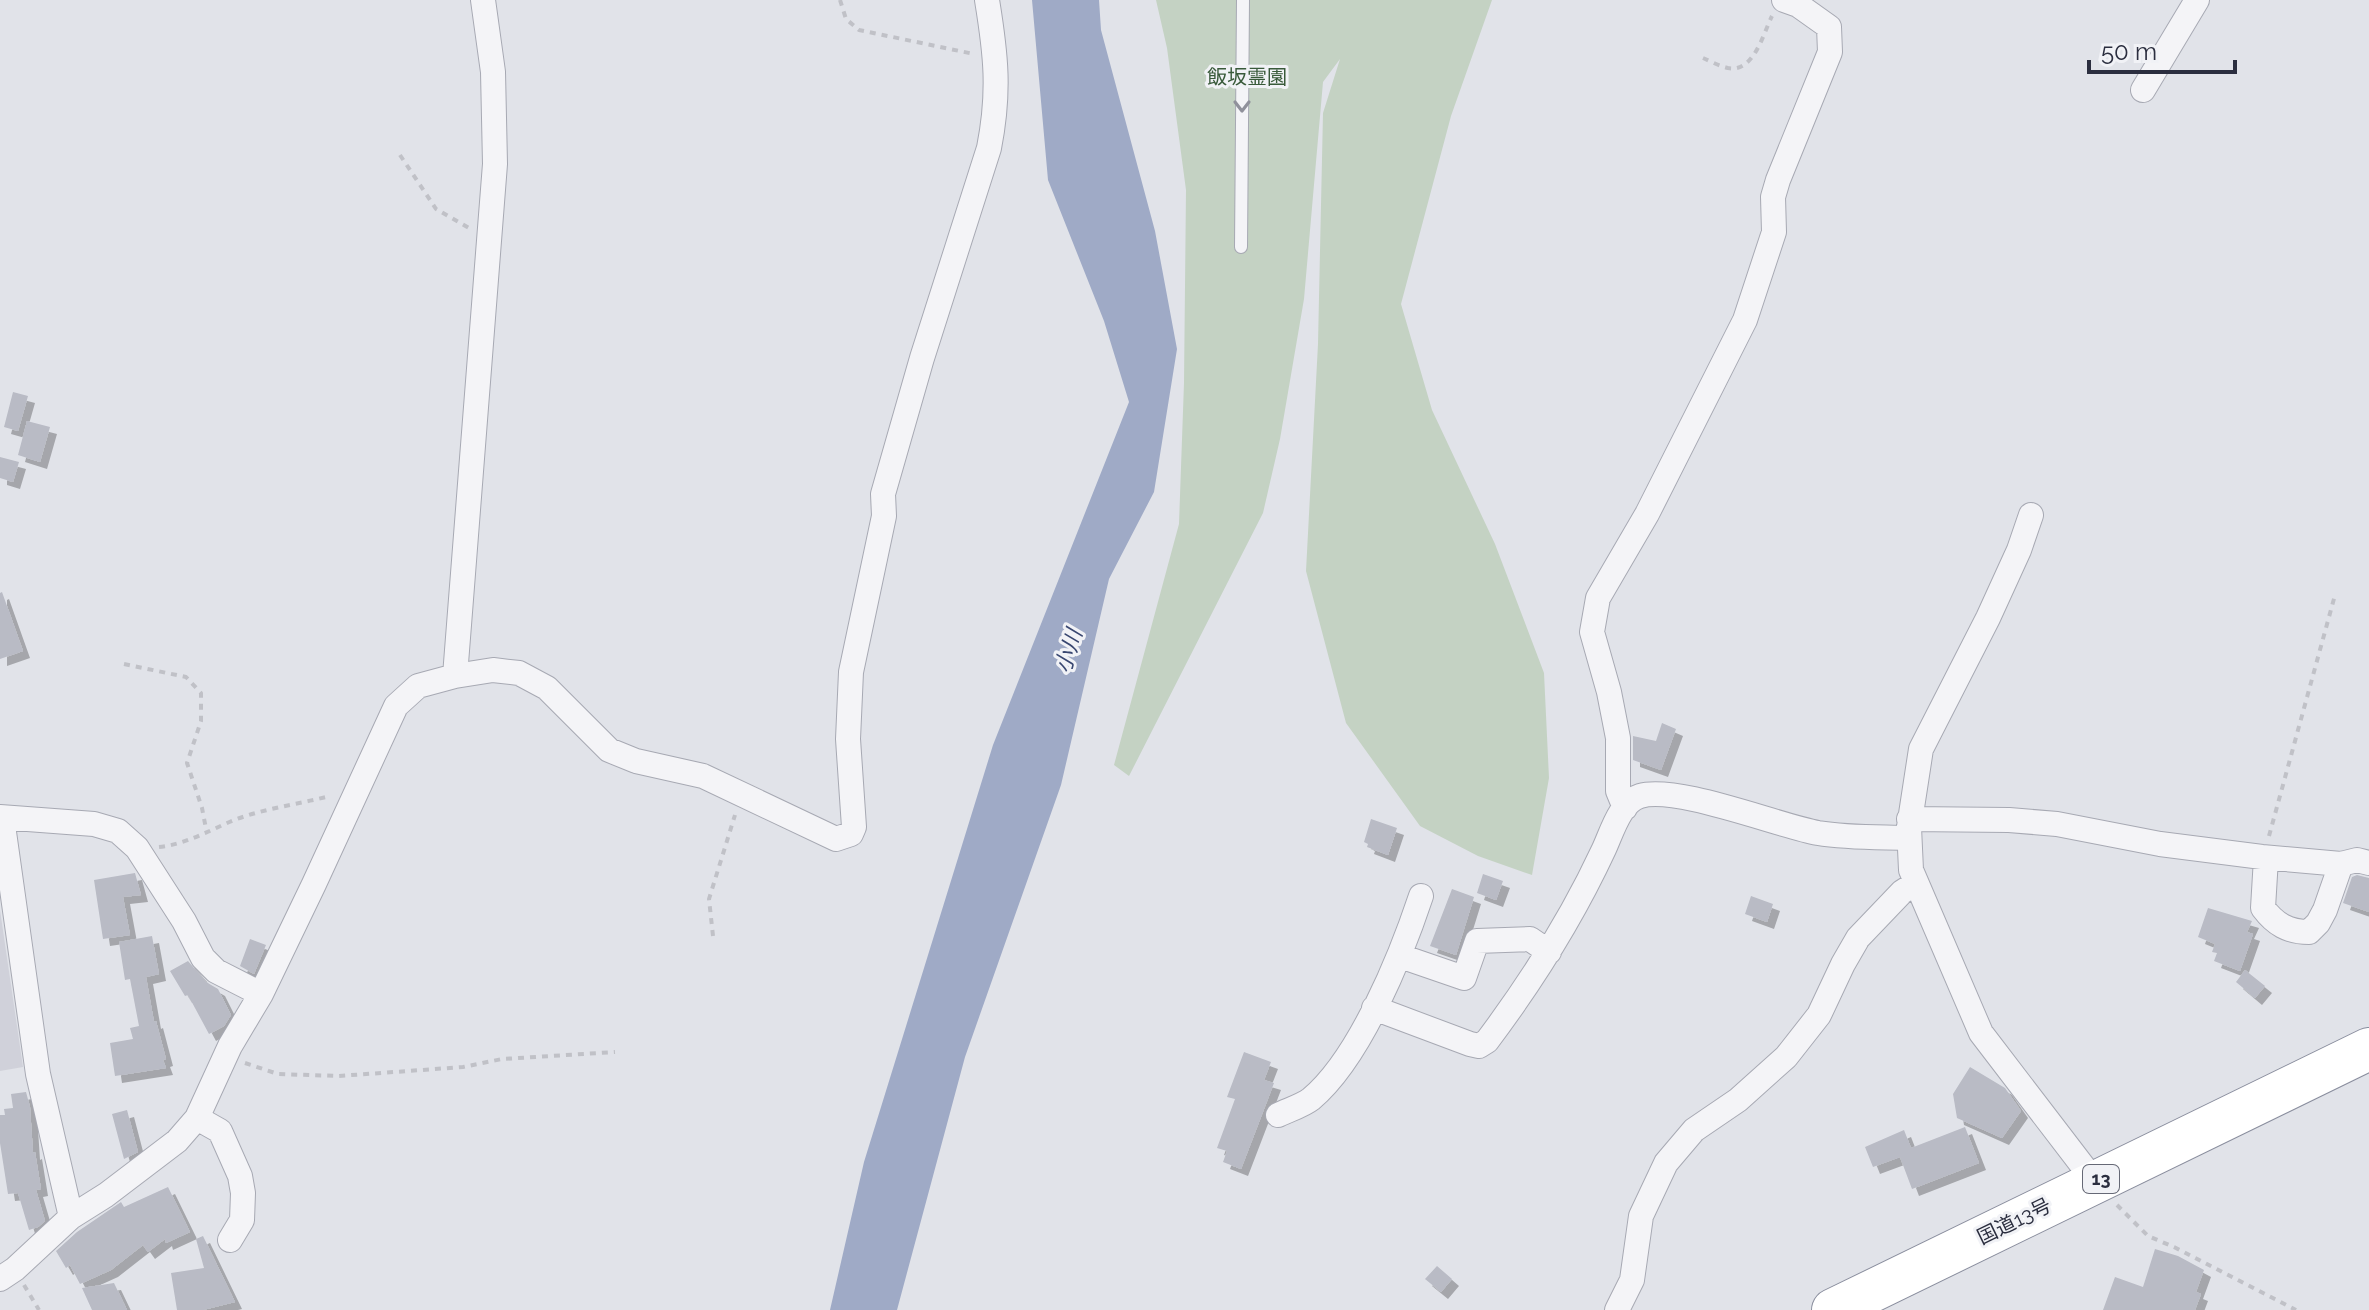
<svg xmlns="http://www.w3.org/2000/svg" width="2369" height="1310" font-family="Raleway,'Noto Sans JP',sans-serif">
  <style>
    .built { fill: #d0d1da }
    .green { fill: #c4d2c3 }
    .water { fill: #9faac6 }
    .building { fill: #b9bbc5; filter: url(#shadow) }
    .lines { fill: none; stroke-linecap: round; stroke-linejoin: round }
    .lane-casing { stroke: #a7a9b3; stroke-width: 14 }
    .street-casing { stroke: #a7a9b3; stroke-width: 26 }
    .highway-casing { stroke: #8a8e9e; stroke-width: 44 }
    .path { stroke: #c0c1c7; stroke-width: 4; stroke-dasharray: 6 6; stroke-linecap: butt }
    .lane { stroke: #f4f4f7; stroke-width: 12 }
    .street { stroke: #f4f4f7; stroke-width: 24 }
    .highway { stroke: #fff; stroke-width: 42 }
    .oneway { stroke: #90919b }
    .labels { text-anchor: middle; stroke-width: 6; stroke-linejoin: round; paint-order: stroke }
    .shield { fill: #f1f2f6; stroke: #666976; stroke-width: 2 }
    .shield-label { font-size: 18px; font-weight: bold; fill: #2b2e3f }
    .park-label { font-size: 20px; fill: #395a3a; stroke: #f1f2f6 }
    .street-label { font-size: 20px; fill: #2b2e3f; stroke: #f1f2f6 }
    .water-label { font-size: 22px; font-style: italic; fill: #384670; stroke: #f1f2f6 }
  </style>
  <defs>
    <filter id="shadow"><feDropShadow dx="7" dy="7" stdDeviation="0" flood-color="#0004"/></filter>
  </defs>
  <rect width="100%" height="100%" fill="#e1e3e9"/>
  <path class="built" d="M0,910L23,1067L0,1071Z"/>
  <path class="green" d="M1156,0H1492L1451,116L1401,304L1432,410L1495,544L1544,673L1549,778L1532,875L1478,856L1420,826L1346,723L1306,571L1318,344L1323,113L1340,59L1323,82L1304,299L1280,439L1263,513L1129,776L1114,765L1179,524L1184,383L1186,190L1167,48Z"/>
  <path class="water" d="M1032,0H1099L1101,30L1155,231L1177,349L1154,492L1109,579L1061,785L965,1057L897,1310H830L864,1162L993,745L1129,402L1104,321L1048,180Z"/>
  <path class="building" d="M13,392L28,396L18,431L4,427Z
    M27,421L50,427L40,462L18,455Z
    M0,457L19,462L13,482L0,478Z
    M2,592L23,651L0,659V593Z
    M1662,723L1676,729L1661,770L1633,760V736L1656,741Z
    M1371,819L1397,828L1388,855L1367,847L1368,844L1364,842Z
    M135,873L141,895L123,897L130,935L103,939L94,880Z
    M1483,874L1503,881L1496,900L1477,893Z
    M2357,875L2369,878V912L2343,903L2352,877Z
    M1452,889L1474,897L1456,955L1430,946Z
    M1751,896L1773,904L1767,922L1745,914Z
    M2208,908L2252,921L2247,932L2253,934L2240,971L2214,961L2217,953L2212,952L2215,944L2198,937Z
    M152,936L159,974L146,977L154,1022L156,1021L166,1059L163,1060L166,1068L115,1076L110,1043L133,1039L130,1028L139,1026L130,979L125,980L119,942Z
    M250,939L266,945L254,974L240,966Z
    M188,961L206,982L218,989L231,1015L224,1026L209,1034L188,995L185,996L170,971Z
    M2245,970L2265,986L2255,998L2236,982Z
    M1244,1052L1271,1062L1264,1080L1274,1083L1241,1169L1223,1162L1227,1151L1217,1148L1235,1099L1227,1097Z
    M1970,1067L2005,1088L2021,1111L2002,1138L1957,1118L1953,1094Z
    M26,1092L30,1107L33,1153L35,1152L41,1189L36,1190L45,1221L38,1227L29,1230L18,1193L8,1194L0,1143V1115H5L4,1109L13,1108L11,1094Z
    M127,1110L138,1152L124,1159L112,1114Z
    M1965,1127L1979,1163L1912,1189L1900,1157L1873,1167L1865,1147L1904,1130L1911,1148Z
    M168,1187L190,1232L166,1243L165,1239L148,1252L143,1245L111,1270L80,1284L70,1265L66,1268L56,1251L77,1232L121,1202L124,1207Z
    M203,1236L235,1302L203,1310H177L171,1273L204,1268L196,1239Z
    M2155,1249L2178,1256L2204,1270L2196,1292L2201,1294L2195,1310H2103L2115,1277L2143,1287Z
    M1437,1266L1452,1279L1441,1292L1425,1279Z
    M114,1283L127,1310H92L82,1288Z"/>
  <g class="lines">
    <defs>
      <path id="lane" d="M1241,247L1243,0"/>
      <path id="street" d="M2143,90L2197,0
        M2031,515L2019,550L1988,618L1921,749L1909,827L1911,870L1981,1033L2095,1182
        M455,676L495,164L493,72L483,0
        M1625,808L1618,791V738L1609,692L1592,632L1598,598L1647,514L1745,320L1774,232L1773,197L1778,180L1830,52L1829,27L1798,5L1784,0
        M0,817L94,824L118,831L137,848L184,921L203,958L216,971L261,994
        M2,818L38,1074L71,1217
        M1909,819L2009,820L2057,824L2160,844L2262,857L2341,864L2357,860L2369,863
        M2266,858L2263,908C2275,924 2288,932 2309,932L2318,923L2325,910L2341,864
        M1400,956L1464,978L1477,941L1530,939L1549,952
        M1374,1008L1470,1044L1479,1046L1487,1041C1532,981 1572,918 1604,849C1612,832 1620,802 1640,796C1676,785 1776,825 1818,833C1848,838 1879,837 1909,838
        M1278,1115C1288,1110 1302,1106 1311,1099C1360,1058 1401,956 1421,896
        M197,1118L220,1131L240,1176L243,1193L242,1220L230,1240
        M0,1279L15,1269L71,1217L106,1195L177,1141L197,1118L230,1046L261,994L314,884L396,706L418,686L455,676L493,670L519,673L547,688L609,750L636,761L703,776L836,839L851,834L854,827L848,739L851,672L884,516L883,494L922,358L989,148C1000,92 996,55 987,0
        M1617,1310L1632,1280L1641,1216L1666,1163L1694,1130L1738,1100L1786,1057L1819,1015L1843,964L1858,938L1902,892L1916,883"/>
      <path id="highway" d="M1833,1310L2369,1049"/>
    </defs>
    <use href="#lane" class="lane-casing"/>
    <use href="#street" class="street-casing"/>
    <use href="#highway" class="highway-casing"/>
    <path class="path" d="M840,0L846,19L859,30L974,54
      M1703,58C1710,61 1719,66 1728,68C1754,73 1763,34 1772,16
      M400,155L436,209L469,228
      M124,664L186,677L201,693V721L187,763L202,808L207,834
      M2269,836L2335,595
      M159,847C188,844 211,829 237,819C267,808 299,804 330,796
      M713,936L709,899L735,815
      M245,1063L278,1074L339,1076L463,1067L502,1059L615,1052
      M2117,1205L2148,1236L2174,1247L2296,1310
      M24,1285L39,1310"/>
    <use href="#lane" class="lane"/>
    <use href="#street" class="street"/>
    <use href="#highway" class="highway"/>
  </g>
  <defs><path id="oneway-chevron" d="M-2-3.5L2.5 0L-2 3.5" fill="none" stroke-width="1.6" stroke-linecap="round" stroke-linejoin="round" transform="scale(2)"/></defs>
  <use class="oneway" href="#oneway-chevron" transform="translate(1242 106) rotate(90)"/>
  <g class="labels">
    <rect class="shield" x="2083" y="1165" width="36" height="28" rx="6"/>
    <g class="shield-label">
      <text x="2101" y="1185">13</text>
    </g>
    <g class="park-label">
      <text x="1247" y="84">飯坂霊園</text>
    </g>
    <g class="street-label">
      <text transform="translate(2014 1221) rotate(-26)" y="7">国道13号</text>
    </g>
    <g class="water-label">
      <text transform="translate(1068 651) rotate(-73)" y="8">小川</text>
    </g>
  </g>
  <path d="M2089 60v12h146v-12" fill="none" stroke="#2b2e3f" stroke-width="4"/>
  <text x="2101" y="60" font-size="24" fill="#2b2e3f" stroke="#f1f2f6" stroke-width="6" paint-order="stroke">50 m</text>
</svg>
